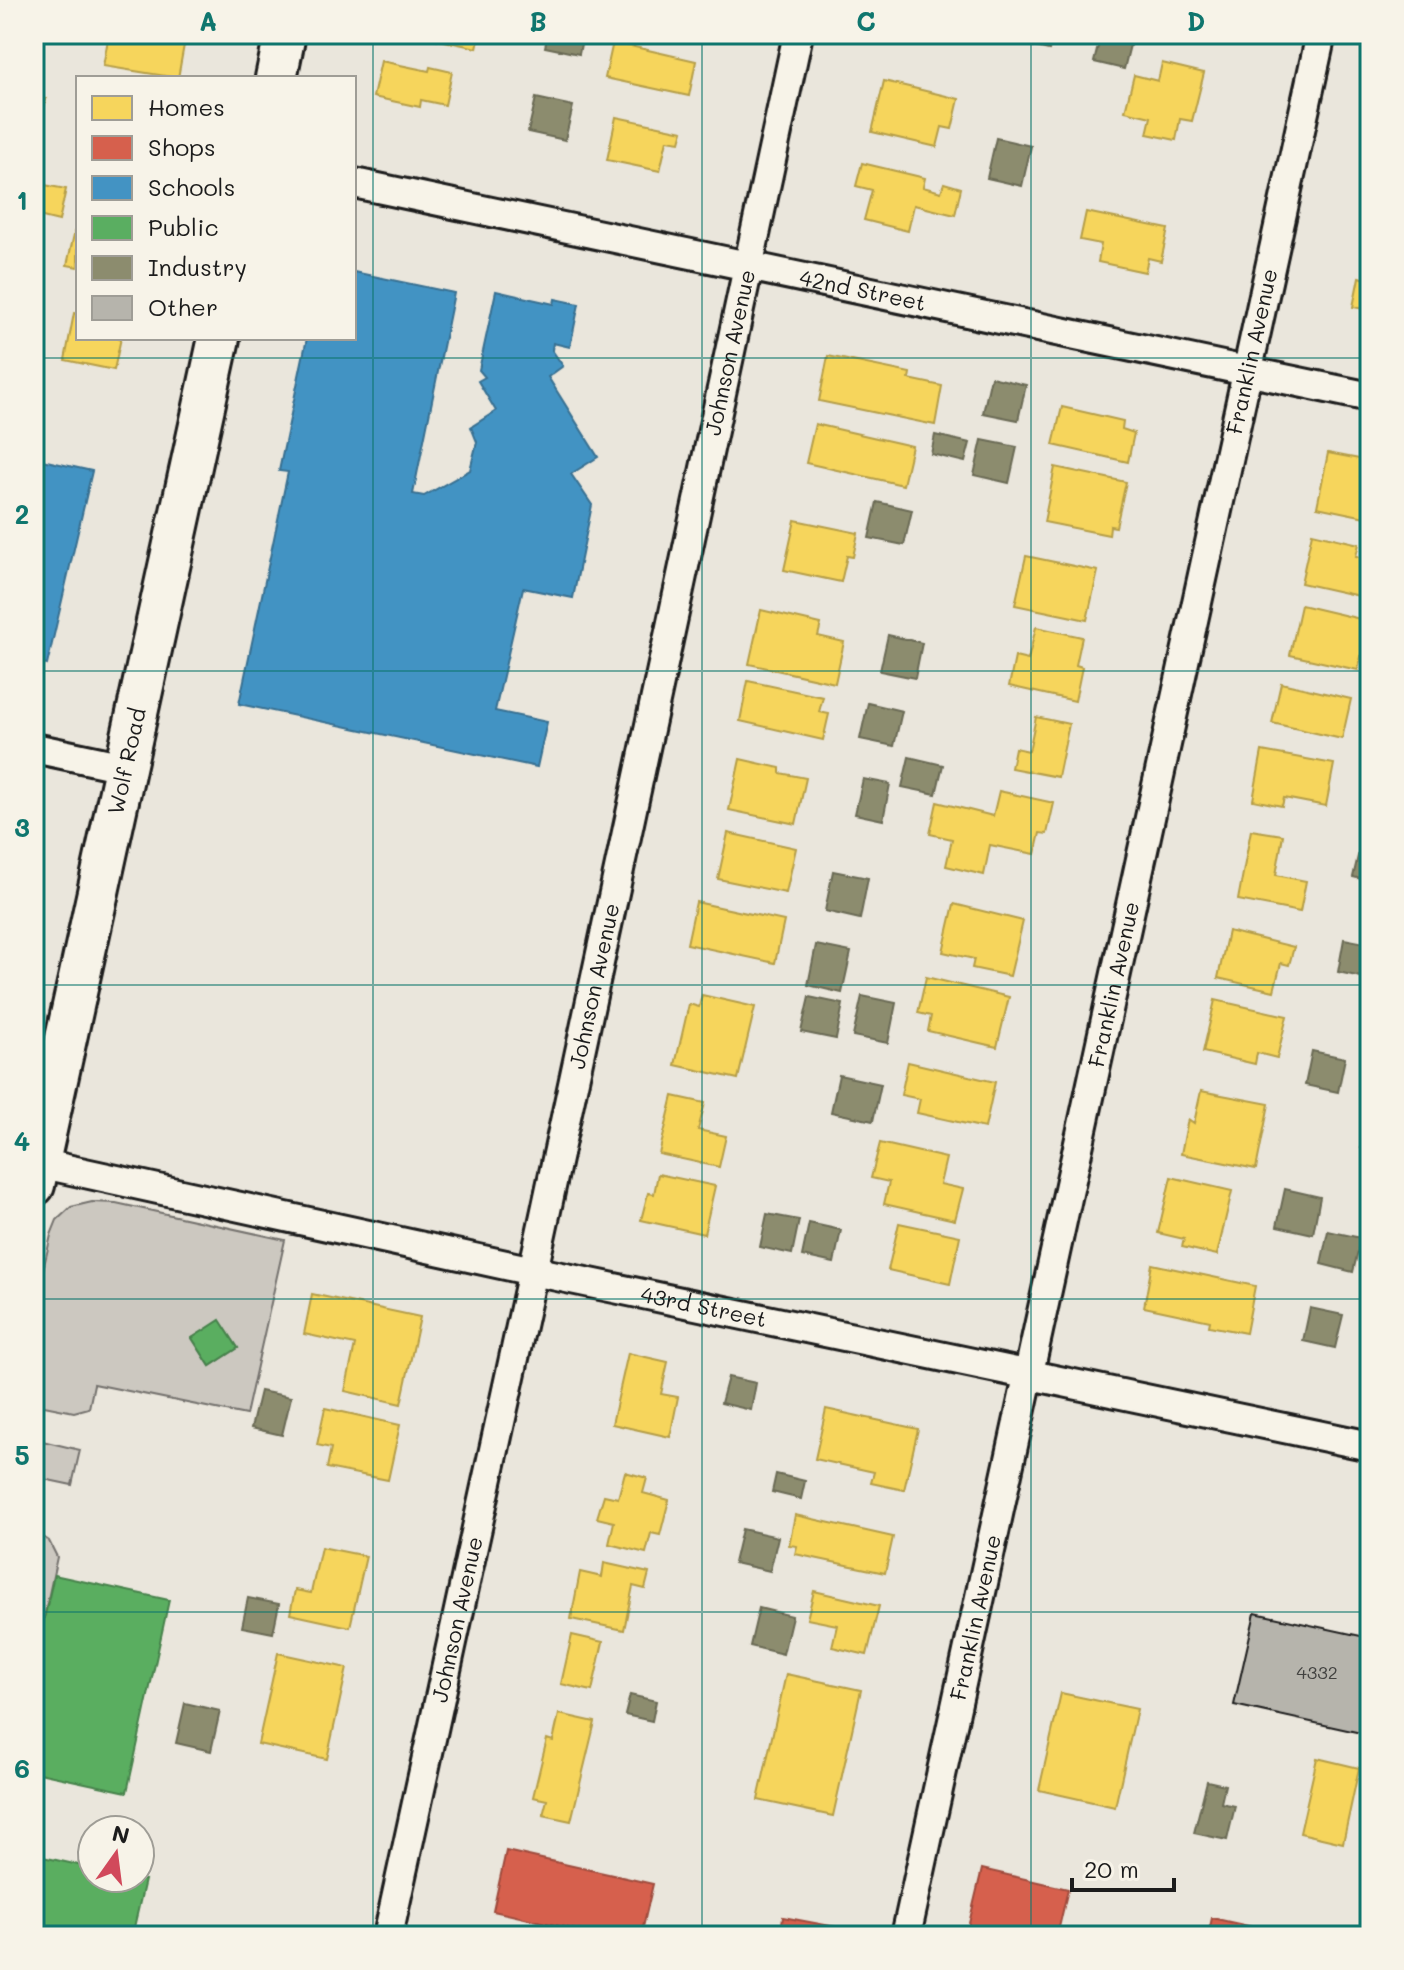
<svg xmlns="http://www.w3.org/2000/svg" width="1404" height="1970" font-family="Mali,sans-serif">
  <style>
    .green { fill: #ccc8c0; stroke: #74726e; stroke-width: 2; fill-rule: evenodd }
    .homes { fill: #f6d55c; stroke: #b59e49; stroke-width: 2 }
    .shops { fill: #d6604d; stroke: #9e4c3e; stroke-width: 2 }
    .schools { fill: #4393c3; stroke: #376f91; stroke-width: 2 }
    .public { fill: #5aae61; stroke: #47824c; stroke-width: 2 }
    .industry { fill: #8c8c6e; stroke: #6a6a55; stroke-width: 2 }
    .building { fill: #b6b4ac; stroke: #1c1c1c; stroke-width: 2 }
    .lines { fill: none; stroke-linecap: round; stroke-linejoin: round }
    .minor-casing { stroke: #1c1c1c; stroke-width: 34 }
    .secondary-casing { stroke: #1c1c1c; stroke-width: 46 }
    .minor { stroke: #f7f3e8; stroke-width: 28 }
    .secondary { stroke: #f7f3e8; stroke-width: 40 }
    .grid { fill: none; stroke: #0f766e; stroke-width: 2; stroke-opacity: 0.55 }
    .labels { text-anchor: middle; stroke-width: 8; stroke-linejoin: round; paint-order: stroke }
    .number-label { font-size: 18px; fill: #424240 }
    .street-label { font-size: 22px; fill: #1c1c1c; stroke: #f7f3e8 }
    .neatline { fill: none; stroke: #0f766e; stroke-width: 3 }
    .grid-label { font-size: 26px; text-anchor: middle; font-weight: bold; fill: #0f766e }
  </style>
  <rect width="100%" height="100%" fill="#eae6dc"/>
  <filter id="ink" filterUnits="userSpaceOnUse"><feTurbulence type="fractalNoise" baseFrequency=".0125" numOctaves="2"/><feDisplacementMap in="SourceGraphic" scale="16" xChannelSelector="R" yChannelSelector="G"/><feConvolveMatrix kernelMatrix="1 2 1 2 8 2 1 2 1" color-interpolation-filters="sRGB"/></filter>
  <g filter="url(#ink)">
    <path class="green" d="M92,1202L116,1203L285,1240L246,1415L94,1384L89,1408L74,1412L34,1404V1310L51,1235L57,1220L71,1207ZM220,1321L238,1348L210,1366L192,1338Z
      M34,1439L80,1450L72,1485L34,1477Z
      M34,1531L49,1541L57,1557L34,1664Z"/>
    <path class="homes" d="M109,34H186L178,78L103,66Z
      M412,34H480L477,48Z
      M920,34H958L956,42Z
      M1165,34H1214L1212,44Z
      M613,42L696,61L689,96L605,78Z
      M381,61L429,71L430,67L452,72L445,105L421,100L420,107L373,97Z
      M1162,63L1204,73L1192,121L1180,119L1176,140L1147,134L1151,117L1125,111L1134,75L1158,81Z
      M884,81L959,99L952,129L942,127L937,147L872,132Z
      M34,96L46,99L39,129L34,128Z
      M616,117L683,131L680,142L667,140L660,171L607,160Z
      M862,163L925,178L923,187L941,192L944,183L961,188L955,215L914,205L908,231L864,220L872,190L856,186Z
      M34,183L66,189L59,221L34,215Z
      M1086,212L1168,229L1161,261L1148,258L1145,272L1098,262L1101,244L1080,240Z
      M75,230L78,231V267L67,265Z
      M1359,277L1370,280V310L1353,307Z
      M74,313L78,314V338H121L114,370L65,360Z
      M828,356L910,373L909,379L942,386L935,425L819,401Z
      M1062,407L1123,421L1122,429L1134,433L1128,462L1053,445Z
      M815,424L912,446L903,485L806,463Z
      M1328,453L1370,461V518L1317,507Z
      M1055,467L1126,482L1116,527L1110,526L1109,535L1044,522Z
      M795,520L858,533L853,557L847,556L841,582L784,570Z
      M1312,533L1359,544L1356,556L1370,559L1368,598L1301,583Z
      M1026,556L1098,571L1087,620L1015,605Z
      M1301,605L1369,621L1358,670L1290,655Z
      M761,610L821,624L818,636L844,642L835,683L749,664Z
      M1036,627L1082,637L1076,665L1082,667L1075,701L1009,686L1015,657L1028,660Z
      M748,681L823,697L819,712L829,714L823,740L740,721Z
      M1281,683L1351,699L1342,739L1272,723Z
      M1036,717L1069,724L1058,777L1011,768L1015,748L1029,751Z
      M1262,751L1334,764L1326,806L1284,798L1282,806L1253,800Z
      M740,759L780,768V773L806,778L796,824L729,810Z
      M999,791L1054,803L1047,834L1040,833L1035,854L990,845L984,875L946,866L952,839L930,834L937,802L993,816Z
      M1251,830L1283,835L1276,875L1306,881L1300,912L1238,900Z
      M728,833L796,848L786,893L718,879Z
      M696,902L784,921L775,963L687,944Z
      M954,904L1023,921L1010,976L972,968L974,959L943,952Z
      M1228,931L1294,947L1289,965L1281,963L1274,991L1218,978Z
      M926,977L1009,997L997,1047L928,1031L931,1016L918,1013Z
      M702,995L755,1007L738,1079L675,1065L689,1004L699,1007Z
      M1215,1000L1287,1016L1277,1058L1257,1053L1255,1064L1203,1052Z
      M908,1062L995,1082L985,1128L917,1113L920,1099L901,1095Z
      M1201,1091L1269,1104L1256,1169L1181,1154L1188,1119L1194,1123Z
      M673,1096L705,1103L698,1130L726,1136L719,1167L659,1154Z
      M880,1143L946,1158L940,1184L963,1189L955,1220L884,1204L889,1182L871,1178Z
      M658,1174L715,1186L704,1234L641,1220L648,1193L654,1194Z
      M1171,1177L1232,1191L1217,1255L1182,1247L1184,1239L1158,1233Z
      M899,1223L960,1236L950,1284L888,1270Z
      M1152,1264L1255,1286L1246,1333L1209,1326L1210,1321L1144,1307Z
      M312,1294L420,1317L401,1404L345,1391L355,1345L304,1334Z
      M628,1353L668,1362L661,1394L678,1397L670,1437L612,1424Z
      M325,1408L400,1425L388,1480L327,1468L331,1448L317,1445Z
      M826,1409L918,1429L904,1490L871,1483L874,1472L815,1459Z
      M625,1472L647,1478L643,1493L669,1500L660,1535L651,1533L646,1553L609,1544L614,1522L597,1518L604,1495L618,1498Z
      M795,1515L893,1537L885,1573L795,1554L797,1546L789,1545Z
      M321,1547L366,1556L350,1627L290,1614L295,1590L311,1593Z
      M604,1563L649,1573L645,1589L633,1586L624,1630L571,1619L580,1572L602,1577Z
      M814,1591L879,1606L867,1655L832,1647L837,1625L807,1619Z
      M572,1635L603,1642L592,1691L561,1684Z
      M278,1653L347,1668L327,1759L258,1744Z
      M786,1674L861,1690L833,1816L758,1800Z
      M1061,1693L1137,1709L1115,1807L1039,1790Z
      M559,1714L595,1722L571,1821L543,1815L547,1800L533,1797L547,1739L553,1741Z
      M1317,1758L1359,1768L1343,1843L1300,1833Z"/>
    <path class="shops" d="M506,1851L653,1884L641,1936H581L582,1931L493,1911Z
      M982,1869L1068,1889L1057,1936H966Z
      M783,1917L852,1930L851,1936H780Z
      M1212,1918L1284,1934L1283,1936H1208Z"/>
    <path class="schools" d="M354,272L454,293L413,494L424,496L470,470L477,442L471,427L496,411L478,381L485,377L479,370L496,291L554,304L555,299L579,304L570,347L553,343L552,350L563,366L548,377L598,457L571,474L592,505L573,598L523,588L495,711L547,722L537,767L239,704L288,472L279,471L307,338H354Z
      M42,460L92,471L47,665L34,662V472L39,473Z"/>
    <path class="public" d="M220,1320L238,1348L210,1366L192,1338Z
      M54,1575L169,1600L127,1792L34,1772V1664Z
      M34,1855L92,1868V1878L145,1880L132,1936H34Z"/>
    <path class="industry" d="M548,34H583L579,54L545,47Z
      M1015,34H1052L1049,50L1014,42Z
      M1100,38L1130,45L1124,69L1094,62Z
      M536,98L573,106L565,140L528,132Z
      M996,138L1031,146L1022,186L987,178Z
      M991,377L1026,385L1018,420L983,413Z
      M935,435L970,443L965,462L931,454Z
      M982,440L1017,447L1009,483L974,475Z
      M877,502L912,510L904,545L869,538Z
      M888,635L922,643L915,678L880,671Z
      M868,703L902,711L894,746L860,739Z
      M909,757L943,765L936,794L902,787Z
      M863,779L890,784L883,820L855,814Z
      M1362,839L1370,840V881L1353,877Z
      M833,871L868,878L860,919L825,911Z
      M1344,939L1370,944V979L1338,972Z
      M816,945L851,952L842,993L808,985Z
      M862,996L896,1003L888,1043L853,1036Z
      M809,997L843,1004L836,1039L801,1032Z
      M1312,1051L1345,1058L1338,1092L1305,1085Z
      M839,1075L881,1084L873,1121L831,1112Z
      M1368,1115H1370V1150L1361,1148Z
      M1285,1189L1320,1197L1313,1234L1277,1226Z
      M767,1214L799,1220L792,1254L760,1247Z
      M809,1223L841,1230L834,1263L802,1256Z
      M1328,1231L1361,1238L1353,1272L1321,1264Z
      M1310,1308L1343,1315L1335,1348L1303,1341Z
      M728,1377L756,1383L751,1410L721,1403Z
      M260,1391L291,1397L282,1435L251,1428Z
      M776,1474L805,1481L801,1499L772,1492Z
      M742,1529L778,1537L770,1571L734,1563Z
      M248,1598L279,1604L273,1633L242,1627Z
      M759,1608L792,1616L783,1654L750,1646Z
      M630,1695L656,1701L652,1721L625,1715Z
      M185,1703L220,1711L211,1751L176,1743Z
      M1207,1781L1225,1785L1221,1803L1235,1806L1227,1840L1194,1833Z
      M462,1930L489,1936H461Z"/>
    <path class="building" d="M1255,1613L1370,1638V1735L1234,1705Z"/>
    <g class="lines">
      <defs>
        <g id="minor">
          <path id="s1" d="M354,183L1370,397"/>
          <path d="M34,748L124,767"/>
          <path id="s2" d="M39,1163L533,1271L1370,1446"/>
          <path id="s3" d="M388,1936L533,1271L798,34"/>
          <path id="s4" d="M906,1936L1321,34"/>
        </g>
        <g id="secondary">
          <path d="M276,78L285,34"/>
          <path id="s5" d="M34,1185L219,338"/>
        </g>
      </defs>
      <use href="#minor" class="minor-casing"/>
      <use href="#secondary" class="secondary-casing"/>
      <use href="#minor" class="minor"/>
      <use href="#secondary" class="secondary"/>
    </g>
  </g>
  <path class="grid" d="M373,34V1936M702,34V1936M1031,34V1936M34,358H1370M34,671H1370M34,985H1370M34,1299H1370M34,1612H1370"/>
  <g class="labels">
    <g class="number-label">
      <text x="1317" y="1679">4332</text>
    </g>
    <g class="street-label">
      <text dy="8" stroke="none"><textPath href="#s1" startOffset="520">42nd Street</textPath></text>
      <text dy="8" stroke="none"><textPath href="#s3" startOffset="1620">Johnson Avenue</textPath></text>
      <text dy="8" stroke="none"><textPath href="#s4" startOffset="1622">Franklin Avenue</textPath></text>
      <text dy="8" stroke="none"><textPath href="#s5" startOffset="434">Wolf Road</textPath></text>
      <text dy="8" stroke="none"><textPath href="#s3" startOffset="972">Johnson Avenue</textPath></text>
      <text dy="8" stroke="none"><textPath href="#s4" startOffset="974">Franklin Avenue</textPath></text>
      <text dy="8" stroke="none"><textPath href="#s2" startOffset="680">43rd Street</textPath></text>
      <text dy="8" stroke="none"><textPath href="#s4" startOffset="326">Franklin Avenue</textPath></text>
      <text dy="8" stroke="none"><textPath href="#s3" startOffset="324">Johnson Avenue</textPath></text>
    </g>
  </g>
  <rect width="1404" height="1970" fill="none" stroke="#f7f3e8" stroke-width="88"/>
  <rect x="76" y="76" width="280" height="264" fill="#f7f3e8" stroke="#9f9d96" stroke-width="2"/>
  <rect x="92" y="96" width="40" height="24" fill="#f6d55c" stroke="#9f9d96" stroke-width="2"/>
  <text x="148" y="116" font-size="24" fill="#1c1c1c">Homes</text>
  <rect x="92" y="136" width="40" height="24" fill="#d6604d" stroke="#9f9d96" stroke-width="2"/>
  <text x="148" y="156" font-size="24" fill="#1c1c1c">Shops</text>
  <rect x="92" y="176" width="40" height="24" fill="#4393c3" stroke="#9f9d96" stroke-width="2"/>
  <text x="148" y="196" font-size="24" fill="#1c1c1c">Schools</text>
  <rect x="92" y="216" width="40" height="24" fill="#5aae61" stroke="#9f9d96" stroke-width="2"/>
  <text x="148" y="236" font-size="24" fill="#1c1c1c">Public</text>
  <rect x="92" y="256" width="40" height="24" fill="#8c8c6e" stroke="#9f9d96" stroke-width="2"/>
  <text x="148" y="276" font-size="24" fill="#1c1c1c">Industry</text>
  <rect x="92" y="296" width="40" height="24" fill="#b6b4ac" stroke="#9f9d96" stroke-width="2"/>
  <text x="148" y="316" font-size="24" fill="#1c1c1c">Other</text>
  <g transform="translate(116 1854) rotate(14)"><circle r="38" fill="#f7f3e8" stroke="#9f9d96" stroke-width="2"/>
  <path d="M0-6L14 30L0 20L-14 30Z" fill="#d1495b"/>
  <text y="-12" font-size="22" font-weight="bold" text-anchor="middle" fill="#1c1c1c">N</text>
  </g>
  <path d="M1072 1878v12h102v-12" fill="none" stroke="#1c1c1c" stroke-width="4"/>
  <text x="1084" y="1878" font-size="24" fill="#1c1c1c" stroke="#f7f3e8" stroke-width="6" paint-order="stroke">20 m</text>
  <rect x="44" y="44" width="1316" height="1882" class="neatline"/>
  <g class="grid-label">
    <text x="208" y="31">A</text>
    <text x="538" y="31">B</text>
    <text x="866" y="31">C</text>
    <text x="1196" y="31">D</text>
    <text x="22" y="210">1</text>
    <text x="22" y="524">2</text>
    <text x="22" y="837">3</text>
    <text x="22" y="1151">4</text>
    <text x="22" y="1465">5</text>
    <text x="22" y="1778">6</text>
  </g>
</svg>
